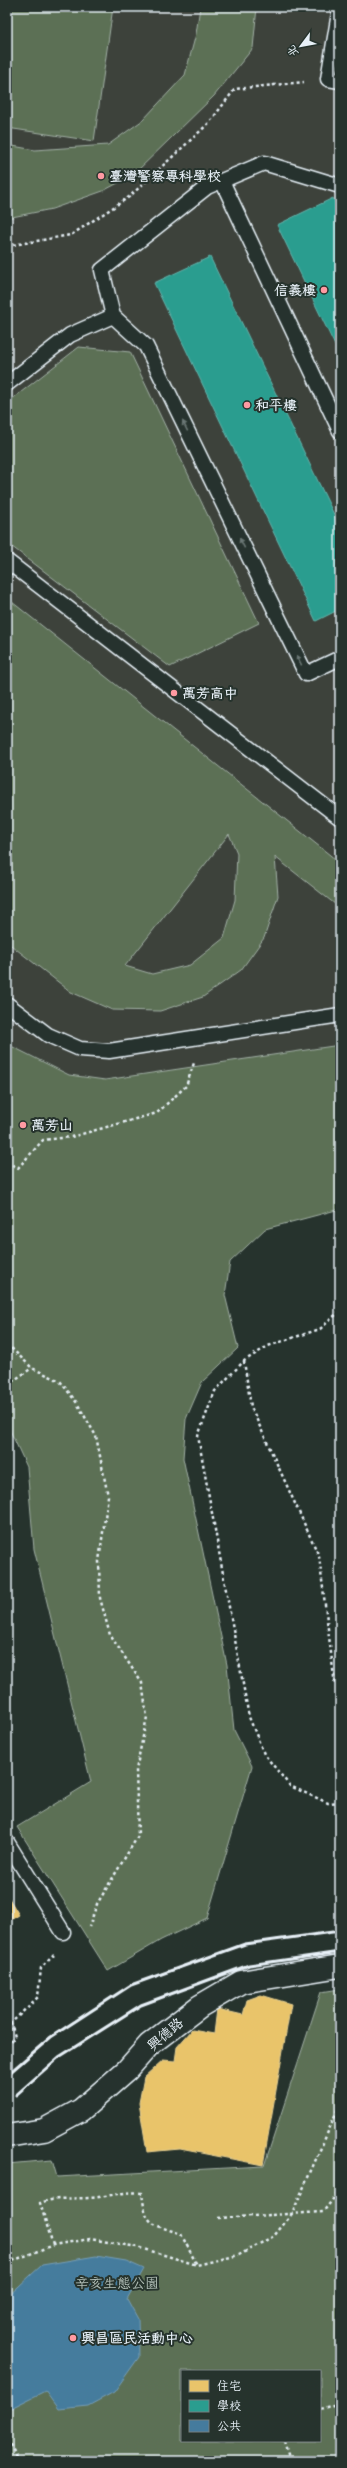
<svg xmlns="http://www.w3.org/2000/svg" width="347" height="2468" font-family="Dekko,'LXGW WenKai TC',sans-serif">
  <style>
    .built { fill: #3c423b }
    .green { fill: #5c7054; stroke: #a2b0a6; fill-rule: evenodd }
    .homes { fill: #e9c46a; stroke: #e9d295 }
    .schools { fill: #2a9d8f; stroke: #63b6ae }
    .public { fill: #457b9d; stroke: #769eb8 }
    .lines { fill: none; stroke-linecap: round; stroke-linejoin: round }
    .service-casing { stroke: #e8f1f8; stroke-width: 17 }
    .minor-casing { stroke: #e8f1f8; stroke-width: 25 }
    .path { stroke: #e8f1f8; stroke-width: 2.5; stroke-dasharray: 3 3; stroke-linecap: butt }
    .service { stroke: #26332d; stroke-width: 14 }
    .minor { stroke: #26332d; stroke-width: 22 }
    .rail { stroke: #e8f1f8; stroke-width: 3 }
    .oneway { fill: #6a7674 }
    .poi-dot { fill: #ff9aa2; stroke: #26332d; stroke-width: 1.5 }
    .labels { text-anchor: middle; stroke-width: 4; stroke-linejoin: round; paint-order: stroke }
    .poi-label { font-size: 14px; font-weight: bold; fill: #e8f1f8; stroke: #26332d; text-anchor: start }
    .street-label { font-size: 14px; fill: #e8f1f8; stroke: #26332d }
    .park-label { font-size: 14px; fill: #b0bdb6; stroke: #26332d }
  </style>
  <rect width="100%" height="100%" fill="#26332d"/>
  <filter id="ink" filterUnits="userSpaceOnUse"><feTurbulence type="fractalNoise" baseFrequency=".025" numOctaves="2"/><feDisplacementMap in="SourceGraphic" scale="8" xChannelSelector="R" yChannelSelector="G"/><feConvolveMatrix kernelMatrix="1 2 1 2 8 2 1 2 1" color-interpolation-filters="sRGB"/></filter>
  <g filter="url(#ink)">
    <path class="built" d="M7,7H340V1045L105,1080L69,1075L7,1044Z"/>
    <path class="green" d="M7,7H113L94,141L7,128Z
      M200,7H257L253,48L214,96L133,175L103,191L52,209L7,218V145L35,150L108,145L143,120L185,75L196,34Z
      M79,347L130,352L259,623L170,667L7,543V403Z
      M7,598L340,863V908L275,857L278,896L264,938L241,970L203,997L160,1011L112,1010L71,992L7,942V659L10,656L7,655ZM229,834L237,853L235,900L224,938L190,965L152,974L125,966Z
      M7,1044L69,1075L105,1080L340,1045V1209L265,1229L230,1262L225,1295L238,1348L202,1382L186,1419L183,1458L227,1665L234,1730L252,1766L207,1918L161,1940L108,1971L17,1827L91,1782L34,1549L27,1467L7,1424Z
      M340,1989V2461H7V2164L52,2160L57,2177L264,2166L321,1992ZM182,2371H320V2441H182Z"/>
    <path class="homes" d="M7,1895L19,1915L7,1922Z
      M261,1995L291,2004L263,2165L180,2149L147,2152L139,2103L144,2077L163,2060L175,2061L177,2047L192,2030L214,2034L217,2009L243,2015L247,2000Z"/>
    <path class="schools" d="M333,198L340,212V356L277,225Z
      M210,257L340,527V609L316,621L154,283Z"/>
    <path class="public" d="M96,2256L126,2261L144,2269L127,2299L138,2319L139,2357L114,2392L88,2406L58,2409L45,2391L7,2410V2297L42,2265Z"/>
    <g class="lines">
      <defs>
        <path id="service" d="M340,7L328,79L340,81
          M222,181L340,431
          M340,186L264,163L207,187L102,270L113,316L146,346L306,674L340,658
          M7,384L70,335L113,316
          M7,561L340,818
          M7,1004L48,1035L80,1049L109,1051L340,1015
          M7,1842L63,1932"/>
        <path id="minor" d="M7,2136L44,2130L81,2110L127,2070L149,2045L200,2006L241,1982L340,1966"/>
      </defs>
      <use href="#service" class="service-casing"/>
      <use href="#minor" class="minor-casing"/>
      <path class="path" d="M7,246L71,235L129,197L209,123L235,89L304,82
        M7,1162L18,1168L43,1140L71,1137L157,1113L186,1086L194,1063
        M340,1311L320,1329L268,1346L244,1361L215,1391L198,1436L249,1717L264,1754L290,1786L328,1803L340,1802
        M7,1344L32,1368L60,1381L77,1403L96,1436L108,1496L99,1561L100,1598L110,1635L142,1683L147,1717L136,1770L138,1836L97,1904L89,1927
        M244,1361L251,1407L319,1556L335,1685L340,1687
        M7,1385L32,1368
        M7,2045L15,2037L11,2023L38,1997L41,1968L54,1955
        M218,2218L323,2212L340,2190
        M53,2245L40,2203C58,2196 79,2200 99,2197C114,2195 126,2191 142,2193C146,2227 151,2223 181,2234L197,2265
        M7,2263L53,2245L90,2239L138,2247L197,2265L239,2255L274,2236L292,2214L340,2104
        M320,2409L340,2403
        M7,2439L19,2461
        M284,2441L290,2461"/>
      <use href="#service" class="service"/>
      <use href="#minor" class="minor"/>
      <path class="rail" d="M7,2075L51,2037L131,1985L245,1944L340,1931
        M16,2095L59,2057L141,2005L249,1965L340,1952"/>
    </g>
    <defs><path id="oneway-solid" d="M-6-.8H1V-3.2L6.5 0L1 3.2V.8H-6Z"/></defs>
    <g class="oneway">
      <use href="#oneway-solid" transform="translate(185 426) rotate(-116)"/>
      <use href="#oneway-solid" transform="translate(242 543) rotate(-116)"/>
      <use href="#oneway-solid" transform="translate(299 660) rotate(-116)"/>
    </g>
  </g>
  <g class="poi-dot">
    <circle cx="101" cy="176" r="4"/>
    <circle cx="324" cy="290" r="4"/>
    <circle cx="247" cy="405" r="4"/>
    <circle cx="174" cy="693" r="4"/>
    <circle cx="23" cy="1125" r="4"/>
    <circle cx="73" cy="2338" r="4"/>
  </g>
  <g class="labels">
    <g class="poi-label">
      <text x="109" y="181">臺灣警察專科學校</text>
      <text x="316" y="295" text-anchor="end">信義樓</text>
      <text x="255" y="410">和平樓</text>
      <text x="182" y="698">萬芳高中</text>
      <text x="31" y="1130">萬芳山</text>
      <text x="81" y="2343">興昌區民活動中心</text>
    </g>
    <g class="street-label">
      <text transform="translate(165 2034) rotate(-40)" y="5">興德路</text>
    </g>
    <g class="park-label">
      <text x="117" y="2288">辛亥生態公園</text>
    </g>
  </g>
  <rect width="347" height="2468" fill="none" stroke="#26332d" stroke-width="24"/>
  <rect x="12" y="12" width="323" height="2444" fill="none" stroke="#e8f1f8" stroke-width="1.5" filter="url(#ink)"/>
  <rect x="181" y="2370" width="140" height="72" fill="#26332d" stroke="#747f7e"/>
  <rect x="189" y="2380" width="20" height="12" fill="#e9c46a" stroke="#747f7e"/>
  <text x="217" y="2390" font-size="12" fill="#e8f1f8">住宅</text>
  <rect x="189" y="2400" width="20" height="12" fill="#2a9d8f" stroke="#747f7e"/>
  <text x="217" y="2410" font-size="12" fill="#e8f1f8">學校</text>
  <rect x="189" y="2420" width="20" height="12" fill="#457b9d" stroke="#747f7e"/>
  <text x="217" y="2430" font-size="12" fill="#e8f1f8">公共</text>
  <g transform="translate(301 46) rotate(238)" stroke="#26332d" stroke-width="3" paint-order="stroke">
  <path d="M0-3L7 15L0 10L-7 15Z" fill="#e8f1f8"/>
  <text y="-6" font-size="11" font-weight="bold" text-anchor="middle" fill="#e8f1f8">北</text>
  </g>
</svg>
